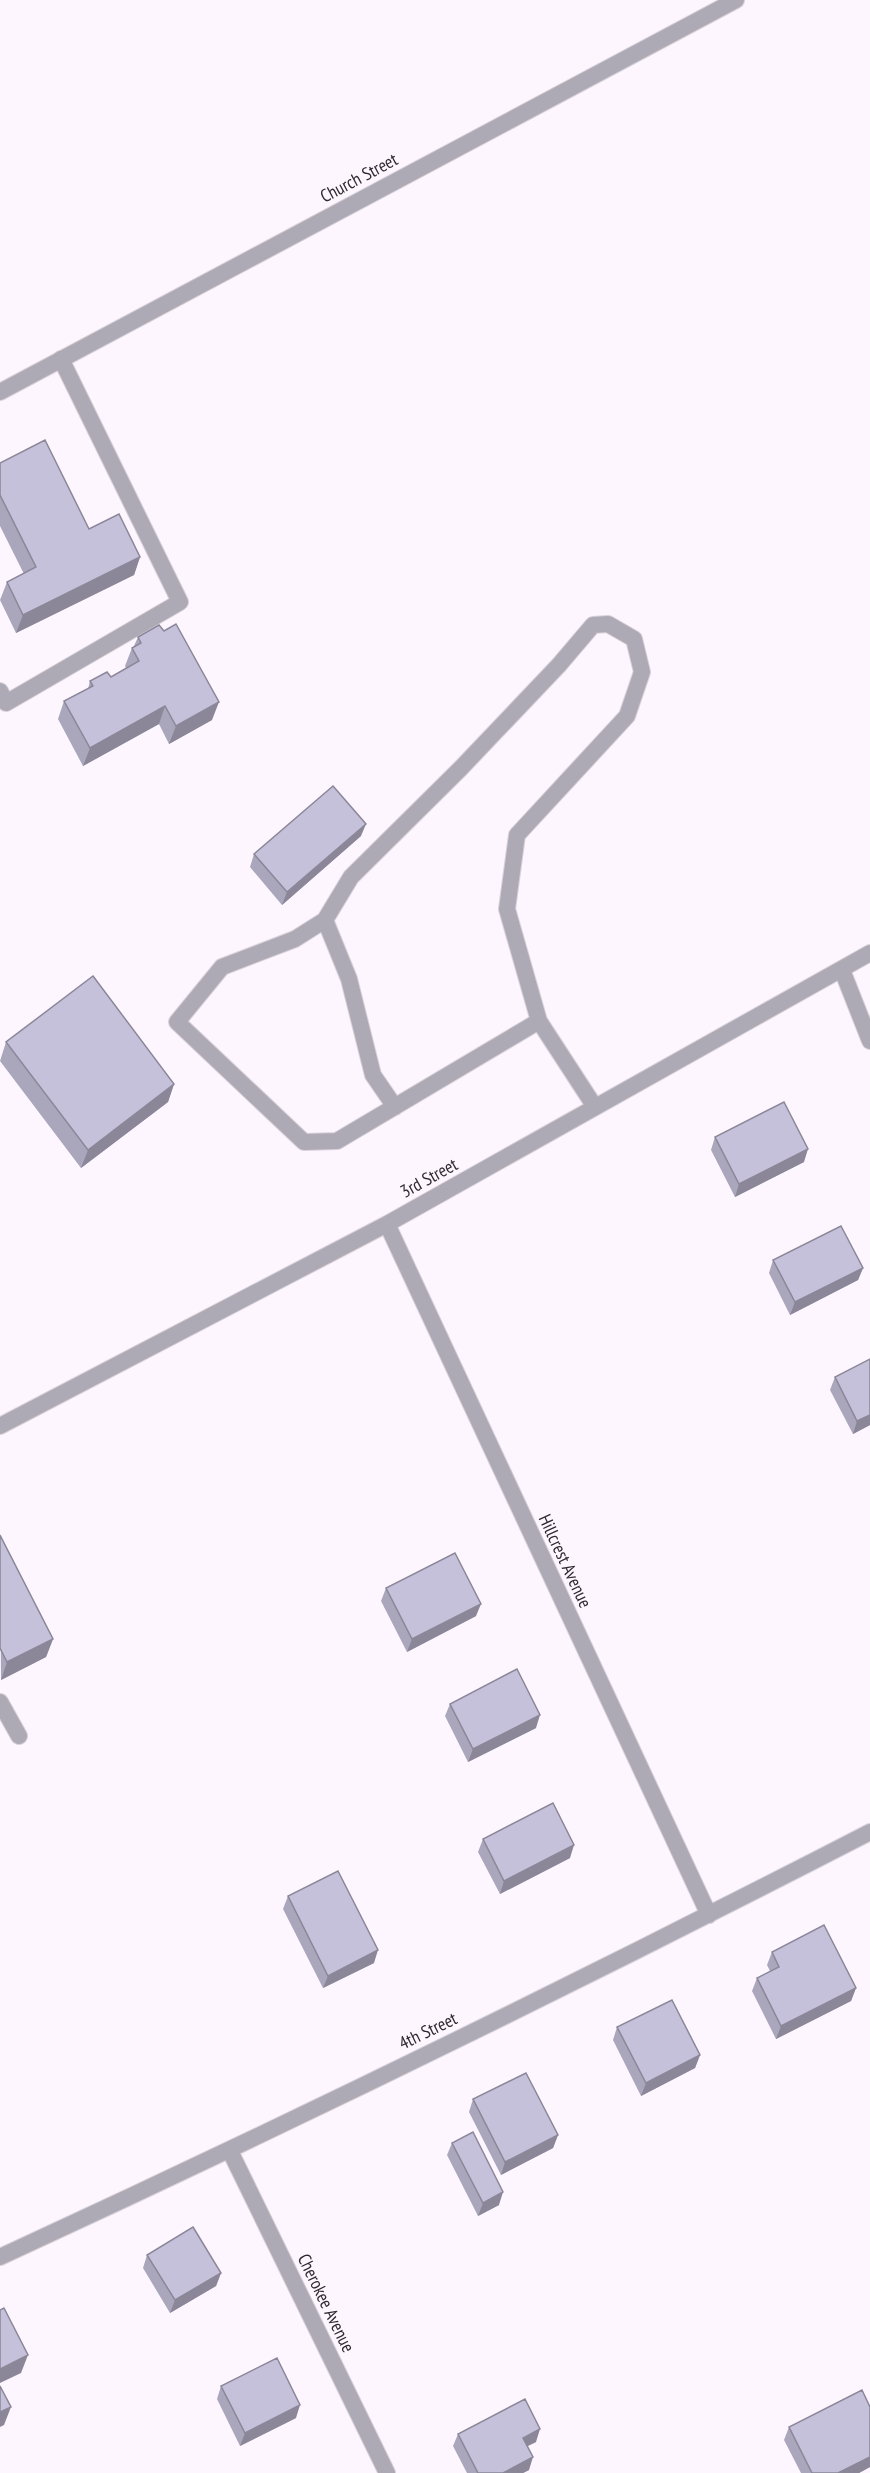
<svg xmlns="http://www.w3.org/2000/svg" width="870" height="2473" font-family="'PT Sans Narrow',sans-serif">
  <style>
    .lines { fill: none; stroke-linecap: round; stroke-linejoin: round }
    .service-casing { stroke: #d9d1d9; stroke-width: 18 }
    .minor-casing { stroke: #d9d1d9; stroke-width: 18 }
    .service { stroke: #aeaab5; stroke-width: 16 }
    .minor { stroke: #aeaab5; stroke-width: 16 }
    .wall { fill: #aaa6bb }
    .shaded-wall { fill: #8b8799 }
    .building { fill: #c6c1da; stroke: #8b8799; stroke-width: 1.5 }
    .labels { text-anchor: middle; stroke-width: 6; stroke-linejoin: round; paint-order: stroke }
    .street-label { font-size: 18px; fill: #302930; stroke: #fef6fe }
  </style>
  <rect width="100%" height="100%" fill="#fef6fe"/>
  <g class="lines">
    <defs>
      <path id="service" d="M0,691L6,703L180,602L61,359
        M325,920L349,979L373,1075L395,1107
        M539,1021L507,909L517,835L627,716L642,672L634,639L608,624L593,625L559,665L461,768L351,877L325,920L295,939L222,967L177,1022L304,1142L337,1141L539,1021L595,1107
        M0,1702L19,1736"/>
      <path id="minor" d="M0,392L736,0
        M842,970L870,1041
        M387,1224L709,1915
        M0,1426L387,1224L870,953
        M230,2151L387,2473
        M0,2257C293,2122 583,1980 870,1832"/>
    </defs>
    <use href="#service" class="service-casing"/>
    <use href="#minor" class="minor-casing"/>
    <use href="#service" class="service"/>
    <use href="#minor" class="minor"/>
  </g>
  <path class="wall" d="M0,463L89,529L140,557L134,575L16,633L0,600L7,582L24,574L0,526Z
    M138,637L212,720L169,744L159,724L83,766L58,719L64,701L88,689L90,681L111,677L126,668L125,666L132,648L134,646Z
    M361,836L282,905L250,867L254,854Z
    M6,1042L174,1084L168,1102L81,1168L0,1061Z
    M715,1137L804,1162L735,1197L711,1150Z
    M773,1260L863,1268L858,1280L790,1315L769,1273Z
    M870,1359V1425L853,1434L830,1390L835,1377Z
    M0,1535L53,1639L46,1657L1,1680Z
    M386,1588L476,1616L407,1652L381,1601Z
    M450,1704L536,1728L468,1762L445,1716Z
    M483,1839L570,1858L500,1894L478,1852Z
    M288,1896L374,1963L323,1988L283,1909Z
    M772,1952L856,1988L851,2001L776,2039L752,1991L757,1978L770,1971L767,1965Z
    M617,2027L700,2055L695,2068L641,2096L613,2040Z
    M473,2099L558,2135L553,2148L501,2175L469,2112Z
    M452,2143L499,2205L478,2216L447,2155Z
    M147,2255L221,2273L216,2286L170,2313L143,2268Z
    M221,2386L296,2418L240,2446L217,2399Z
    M789,2427L870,2467L859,2473H801L784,2440Z
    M458,2434L536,2442L528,2446L529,2470L523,2473H467L453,2446Z"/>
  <path class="shaded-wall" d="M140,557L134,575L16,633L23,615Z
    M219,702L212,720L169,744L176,726Z
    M165,706L159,724L83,766L90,748Z
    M366,824L361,836L282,905L287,892Z
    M174,1084L168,1102L81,1168L88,1150Z
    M808,1149L804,1162L735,1197L739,1184Z
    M863,1268L858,1280L790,1315L795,1302Z
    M870,1415V1425L853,1434L857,1421Z
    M481,1604L476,1616L407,1652L412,1639Z
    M53,1639L46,1657L1,1680L7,1662Z
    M540,1715L536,1728L468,1762L473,1749Z
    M574,1845L570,1858L500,1894L504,1881Z
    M378,1950L374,1963L323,1988L328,1976Z
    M856,1988L851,2001L776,2039L781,2026Z
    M700,2055L695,2068L641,2096L646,2083Z
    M558,2135L553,2148L501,2175L505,2162Z
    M503,2192L499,2205L478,2216L483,2203Z
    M221,2273L216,2286L170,2313L175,2300Z
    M28,2355L21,2373L0,2383V2369Z
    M300,2405L296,2418L240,2446L245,2433Z
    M11,2407L4,2425L0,2427V2412Z
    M540,2429L536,2442L519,2450L523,2438Z
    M533,2457L529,2470L523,2473H503Z
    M870,2457V2467L859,2473H838Z"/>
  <path class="building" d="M45,440L89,529L119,514L140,557L23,615L7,582L36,567L0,495V463Z
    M176,624L219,702L176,726L165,706L90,748L64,701L93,686L90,681L107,672L111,677L139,661L132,648L141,643L138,637L159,625L164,631Z
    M333,786L366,824L287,892L254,854Z
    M93,976L174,1084L88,1150L6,1042Z
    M784,1102L808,1149L739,1184L715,1137Z
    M841,1226L863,1268L795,1302L773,1260Z
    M870,1359V1415L857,1421L835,1377Z
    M0,1535L53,1639L7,1662L0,1648Z
    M455,1553L481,1604L412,1639L386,1588Z
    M517,1669L540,1715L473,1749L450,1704Z
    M553,1803L574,1845L504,1881L483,1839Z
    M338,1871L378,1950L328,1976L288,1896Z
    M824,1925L856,1988L781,2026L757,1978L779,1967L772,1952Z
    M672,2000L700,2055L646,2083L617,2027Z
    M526,2073L558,2135L505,2162L473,2099Z
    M473,2132L503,2192L483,2203L452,2143Z
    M193,2227L221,2273L175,2300L147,2255Z
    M4,2308L28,2355L0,2369V2310Z
    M277,2358L300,2405L245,2433L221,2386Z
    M0,2386L11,2407L0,2412Z
    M862,2390L870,2407V2457L838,2473H812L789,2427Z
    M525,2399L540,2429L523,2438L533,2457L503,2473H478L458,2434Z"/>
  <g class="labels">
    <g class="street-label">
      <text transform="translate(359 178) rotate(-28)" y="6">Church Street</text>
      <text transform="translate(429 1178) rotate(-29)" y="6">3rd Street</text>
      <text transform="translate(565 1561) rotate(65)" y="6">Hillcrest Avenue</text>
      <text transform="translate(428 2031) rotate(-26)" y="6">4th Street</text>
      <text transform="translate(326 2303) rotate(64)" y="6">Cherokee Avenue</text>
    </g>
  </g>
</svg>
